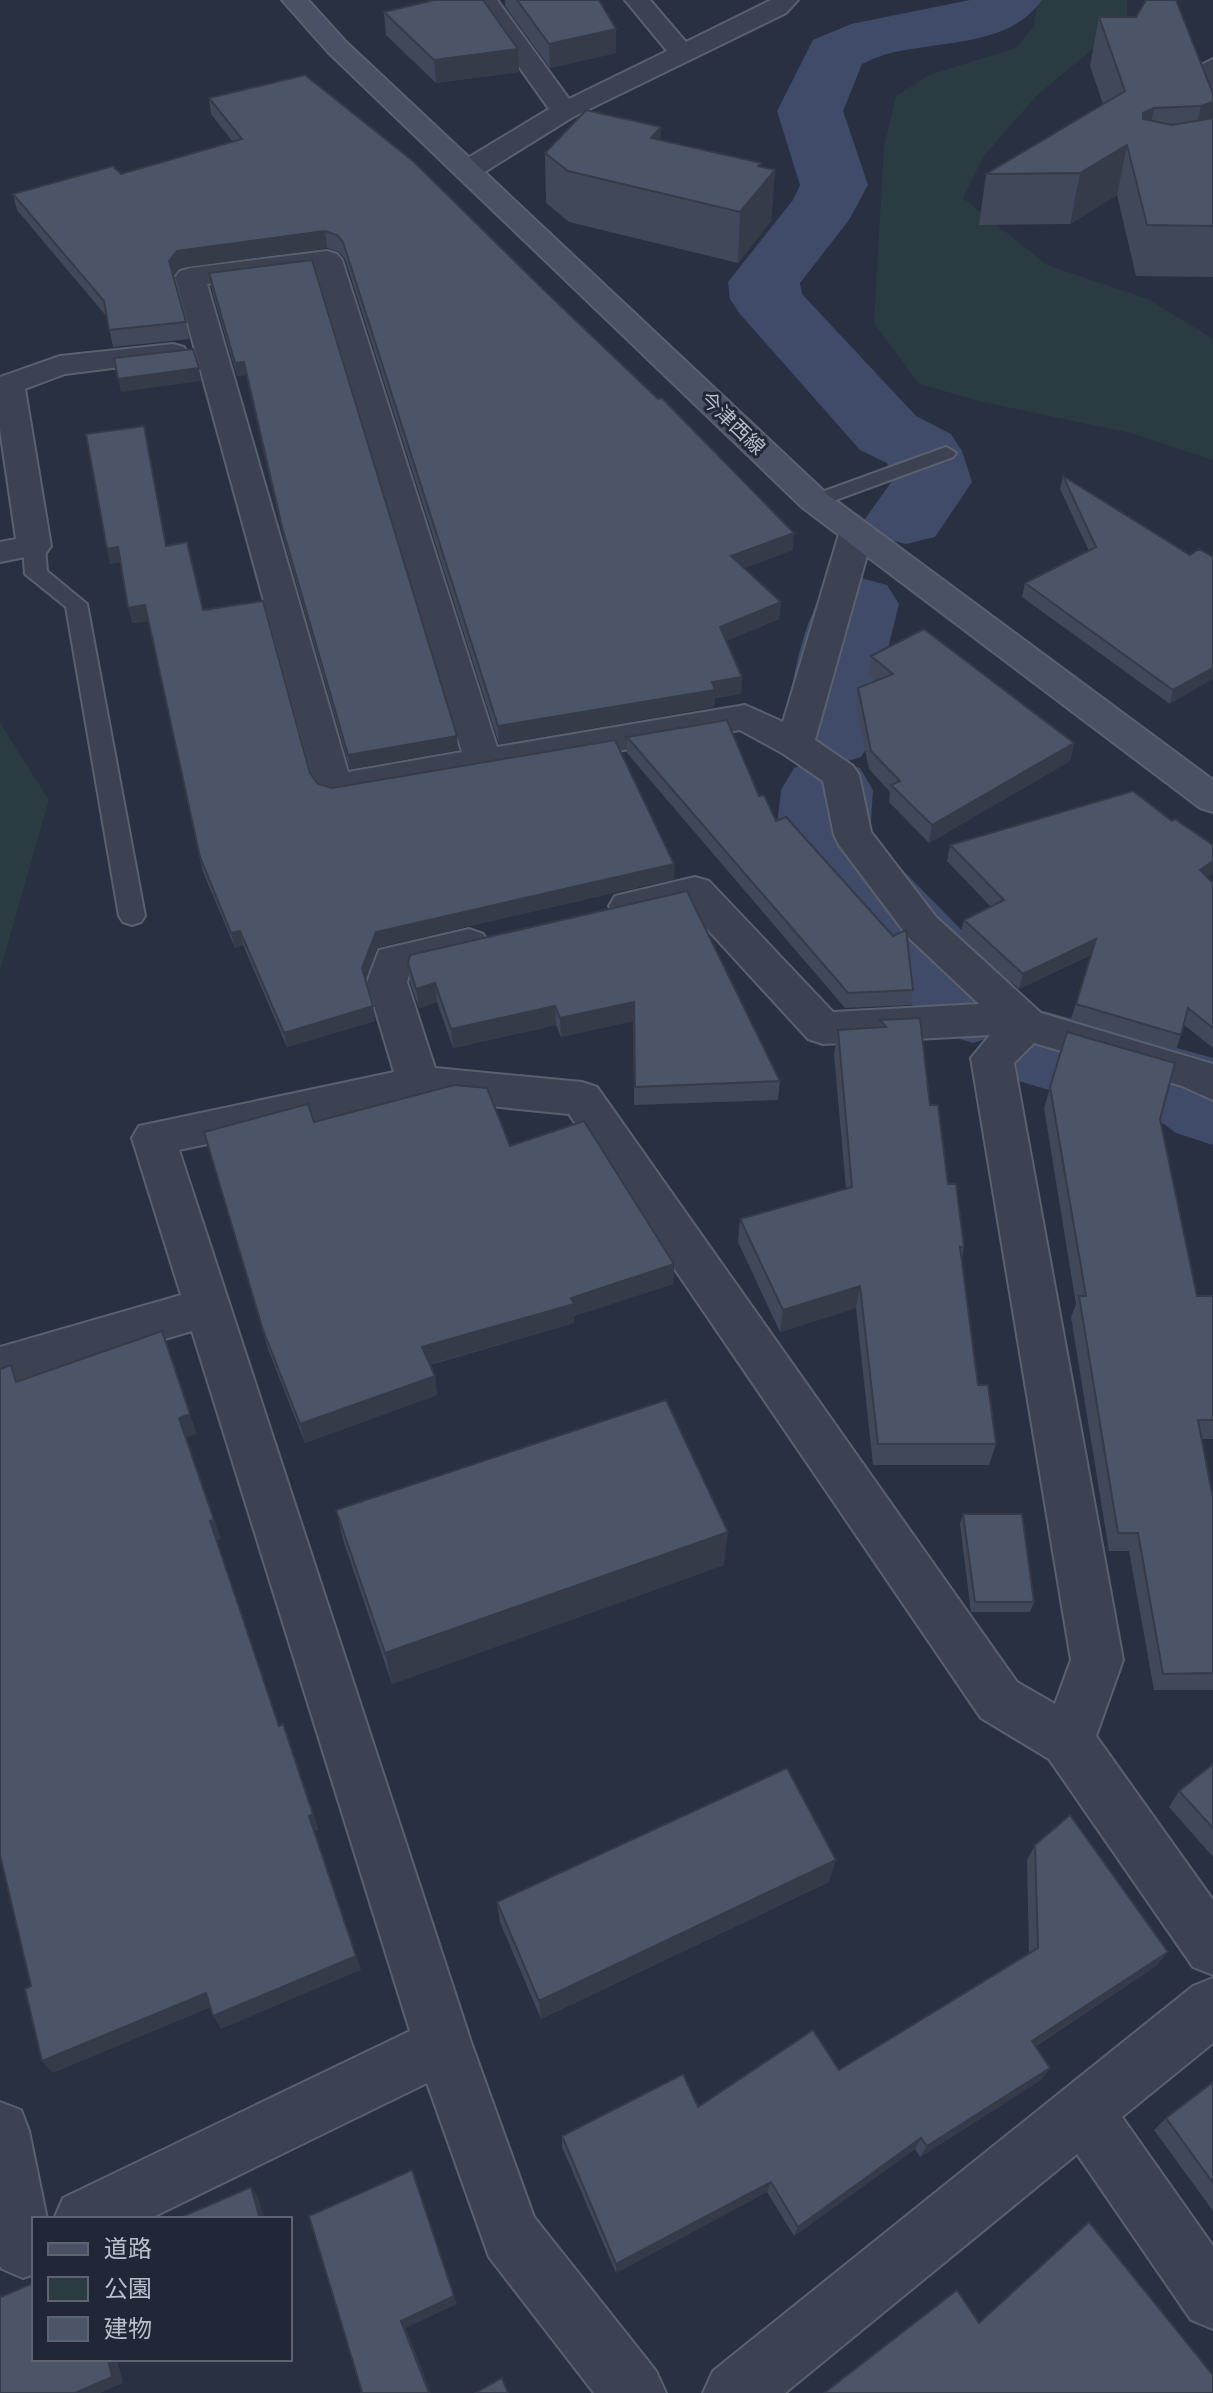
<svg xmlns="http://www.w3.org/2000/svg" width="1213" height="2393" font-family="Inter,'Noto Sans JP',sans-serif">
  <style>
    .green { fill: #2a3c42 }
    .lines { fill: none; stroke-linecap: round; stroke-linejoin: round }
    .river { fill: #3f4b69; fill-rule: evenodd }
    .lane-casing { stroke: #5a606e; stroke-width: 4 }
    .street-casing { stroke: #5a606e; stroke-width: 4 }
    .secondary-casing { stroke: #5a606e; stroke-width: 4 }
    .lane { fill: #3c4251; fill-rule: evenodd }
    .street { fill: #3c4251; fill-rule: evenodd }
    .secondary { fill: #4a5164; fill-rule: evenodd }
    .wall { fill: #414859 }
    .shaded-wall { fill: #353b49 }
    .building { fill: #4c5468; stroke: #353b49; stroke-width: 2 }
    .labels { text-anchor: middle; stroke-width: 6; stroke-linejoin: round; paint-order: stroke }
    .far-street-label { font-size: 20px; fill: #b9becb; stroke: #212736 }
  </style>
  <rect width="100%" height="100%" fill="#283041"/>
  <path class="green" d="M1038,0H1127V21L1037,95L984,156L963,198L1047,265L1148,299L1213,339V460L1131,433L983,402L919,384L874,323L884,147L896,96L929,75L1016,48L1034,26Z
    M0,723L49,800L0,971Z"/>
  <g class="lines">
    <path class="river" d="M970,0H1042C1009,47 942,40 891,53C881,55 871,60 862,64L843,111L868,185L849,220L800,283L802,294L916,416L951,434L962,451L972,482L935,537L906,544L877,537L865,519L892,481L887,463L860,450L740,314L730,299L728,282L793,200L800,185L777,111L813,40L851,24Z
      M857,577L887,585L899,604L881,677L874,736L861,757L842,763L860,768L873,790L870,837L1009,978L1023,1005L1015,1020L1044,1011L1213,1058V1145L1176,1133L1164,1124L1008,1078L993,1050L1002,1034L973,1043L937,1032L795,877L775,843L781,790L794,768L814,762L797,757L784,736C792,685 799,629 827,585Z"/>
    <defs>
      <path id="lane" d="M1213,59V110C1197,105 1197,82 1197,67Z
        M946,447L956,453L953,457L822,505L815,507L805,501L808,497Z
        M34,539L45,546L47,571L87,604L145,916L141,922L132,925L123,922L119,916L66,607L25,574L23,546Z"/>
      <path id="street" d="M472,0H497L569,99L667,51L625,0H650L686,42L771,0H798L786,13L573,117L478,176L468,178L458,176L454,170L458,164L549,109Z
        M327,251L337,254L342,260L497,747L745,705L783,722L839,534L844,527L856,524L868,527L873,534L815,740L853,766L859,775L871,832L936,917L1041,1013L1213,1064V1100L1182,1086L1034,1043L1014,1063L1123,1660L1096,1736L1213,1900V1975L1193,1967L1049,1759L981,1718L569,1114L419,1099L179,1150L472,2045L534,2217L656,2371L666,2393H594L489,2257L427,2083L149,2219H54L63,2198L410,2031L192,1331L0,1387V1347L181,1295L132,1138L139,1126L394,1072L367,982L379,950L469,929L483,934L489,944L483,954L410,972L407,982L435,1068L582,1082L597,1087L1017,1682L1055,1704L1071,1660L971,1058L990,1035L823,1044L808,1039L687,907L629,920L615,916L609,906L615,896L695,877L709,881L833,1012L979,1004L908,937L839,845L834,835L823,781L782,753L740,730L334,800L321,796L315,787L175,277L180,271L190,268ZM316,270L462,752L348,772L207,284Z
        M173,344L184,347L188,353L184,359L65,374L25,389L51,546L46,553L0,562V542L16,539L0,429V377L60,356Z
        M1213,1978V2043L1122,2117L1213,2246V2329L1191,2320L1077,2154L785,2393H703L713,2371L1193,1986Z
        M0,2102L21,2110L29,2131L47,2219H34V2274L23,2278L2,2269L0,2266Z"/>
      <path id="secondary" d="M282,0H308L346,42L827,494L1213,780V812L1200,808L803,508L328,52Z"/>
    </defs>
    <use href="#lane" class="lane-casing"/>
    <use href="#street" class="street-casing"/>
    <use href="#secondary" class="secondary-casing"/>
    <use href="#lane" class="lane"/>
    <use href="#street" class="street"/>
    <use href="#secondary" class="secondary"/>
  </g>
  <path class="wall" d="M505,0H599L616,29V53L550,68L505,6Z
    M384,12L519,72L436,83L386,35Z
    M1099,17H1136L1212,118H1213V277L1136,276L1117,195L1070,224L979,225L986,174L1103,104L1090,66Z
    M209,98L793,550L744,568L781,602L779,619L726,641L742,677L741,694L715,698L714,707L499,744L345,259L339,252L327,248L180,268L173,276L186,322L189,339L113,347L107,317L17,210L13,194L121,174L233,142L211,114Z
    M660,140L761,163V167L775,170L771,221L738,263L569,222L546,203L545,153Z
    M209,273L457,736L458,750L350,769L284,540L246,375L237,376L211,287Z
    M1063,476L1190,555L1213,557L1170,704L1022,597L1025,583L1089,551L1060,489Z
    M166,546L203,610L318,784L674,864V879L378,947L365,980L375,1021L287,1047L243,945L235,948L203,872L148,621L132,623L120,562L110,564L107,549Z
    M871,656L1074,743L1070,761L929,843L889,802L890,792L869,769L856,706L858,688L876,681L868,674Z
    M627,737L759,796L776,821L913,990L911,1005L845,1008L627,753Z
    M1172,821L1213,845V873L1207,877L1213,883V1048L1184,1025L1176,1050L1071,1019L1091,955L1019,989L960,935L964,920L991,907L947,861L950,845Z
    M687,891L780,1081L778,1100L634,1105L633,1021L561,1037L556,1025L453,1048L437,1002L419,1008L410,982L408,963Z
    M920,1018L930,1105L948,1184L964,1247L962,1258L978,1385L996,1444L989,1465H873L856,1308L780,1332L738,1242L740,1219L846,1189L834,1054L838,1030L879,1028L880,1020Z
    M1067,1032L1160,1119L1197,1296H1213V1439H1201L1213,1498V1690H1154L1129,1551H1109L1071,1317L1076,1304L1044,1108Z
    M314,1122L510,1146L674,1264L673,1284L574,1316V1323L430,1365L435,1376L437,1395L305,1443L268,1349L204,1132Z
    M336,1510L724,1565L392,1684L344,1543Z
    M963,1514L1034,1602L1030,1612H971L960,1524Z
    M1213,1764V1857L1169,1807L1179,1791Z
    M1035,1845L1168,1952L1156,1966L1036,2046L1050,2068L1041,2080L920,2157L915,2149L794,2236L767,2192L616,2273L562,2147V2136L698,2107L839,2070L1029,1953L1027,1860Z
    M829,1882L541,2019L500,1922L497,1902Z
    M1213,2082V2211L1154,2130L1166,2118Z"/>
  <path class="shaded-wall" d="M616,29V53L550,68L549,44Z
    M518,49L519,72L436,83L434,60Z
    M1213,102V112L1204,151L1189,156L1201,106Z
    M1154,108L1143,158V113Z
    M661,127L660,177L651,138Z
    M1127,145L1117,195L1070,224L1080,173Z
    M761,163L759,189L775,170L771,221L738,263L740,212L758,166Z
    M325,231L327,248L180,268L172,278L169,261L177,251Z
    M244,362L246,375L237,376L235,363Z
    M199,368L201,381L121,392L118,379Z
    M794,533L793,550L730,573L731,556Z
    M118,547L121,562L110,564L107,549Z
    M781,602L779,619L719,644L720,627Z
    M145,605L149,621L132,623L128,608Z
    M1213,668V679L1170,704L1173,690Z
    M742,677L741,694L715,698L714,707L499,744L498,726L712,682Z
    M457,736L458,750L350,769L348,755Z
    M1074,743L1070,761L929,843L932,825Z
    M1213,861V873L1195,886L1200,870Z
    M674,864V879L378,947L364,983L362,968L376,932Z
    M240,931L243,945L235,948L231,933Z
    M1096,939L1091,955L1019,989L1023,974Z
    M435,983L437,1002L419,1008L416,989Z
    M634,1002L633,1021L561,1037L560,1018Z
    M373,1006L375,1021L287,1047L284,1033Z
    M555,1006L556,1025L453,1048L451,1029Z
    M674,1264L673,1284L574,1316V1323L424,1366L422,1347Z
    M860,1286L856,1308L780,1332L783,1310Z
    M435,1376L437,1395L305,1443L300,1424Z
    M190,1414L197,1434L186,1438L221,1539L217,1541L179,1418Z
    M728,1532L724,1565L392,1684L385,1653Z
    M283,1724L319,1830L315,1831L361,1970L221,2029L213,2016L309,1816Z
    M836,1860L829,1882L541,2019L539,2001Z
    M1168,1952L1156,1966L1024,2053L1032,2041Z
    M206,1993L214,2006L53,2073L42,2061Z
    M1050,2068L1041,2080L920,2157L927,2146Z
    M921,2138L915,2149L794,2236L798,2227Z
    M412,2170L457,2304L406,2328L431,2393H429L401,2321Z
    M771,2182L767,2192L616,2273V2264Z
    M251,2187L258,2197L265,2219H260Z
    M108,2359H117L123,2383L100,2393H75Z"/>
  <path class="building" d="M434,0H483L518,49L434,60L384,12Z
    M517,0H599L616,29L549,44Z
    M1146,0H1176L1213,94V102L1201,106L1154,108L1143,113V119L1172,125L1213,118V226L1147,225L1127,145L1080,173L986,174L1125,91L1099,17H1136Z
    M305,75L413,161L545,291L658,399L662,398L794,533L731,556L781,602L720,627L742,677L712,682L715,690L498,726L343,242L337,235L325,231L177,251L169,261L186,322L109,330L104,301L13,194L113,166L121,174L242,139L209,98Z
    M586,110L661,127L651,138L761,163L758,166L775,170L740,212L568,171L545,153Z
    M312,260L457,736L348,755L282,527L244,362L235,363L209,273Z
    M193,349L199,368L118,379L114,358Z
    M144,426L166,546L187,542L203,610L263,601L310,773L318,784L332,788L615,740L674,864L376,932L362,968L373,1006L284,1033L240,931L231,933L200,857L145,605L128,608L118,547L107,549L86,434Z
    M1063,476L1190,555L1199,549L1213,557V668L1173,690L1025,583L1096,547Z
    M924,629L1074,743L932,825L891,785L900,781L871,751L858,688L893,674L871,656Z
    M727,720L759,796L764,795L776,821L786,817L893,936L906,930L913,990L848,993L627,737Z
    M1133,791L1172,821L1175,819L1213,845V861L1200,870L1213,883V1028L1188,1008L1181,1035L1076,1004L1096,939L1023,974L964,920L1004,900L950,845Z
    M687,891L780,1081L635,1087L634,1002L560,1018L555,1006L451,1029L435,983L416,989L408,963L410,955Z
    M920,1018L930,1105H938L948,1184H956L964,1247H960L978,1385H988L996,1444H878L860,1286L783,1310L740,1219L852,1187L838,1030L886,1027L880,1020Z
    M1067,1032L1175,1063L1160,1119L1197,1296H1213V1420H1198L1213,1498V1673L1163,1674L1138,1533H1118L1079,1296H1086L1050,1087Z
    M454,1085L487,1088L510,1146L584,1121L674,1264L571,1298L574,1304L422,1347L435,1376L300,1424L263,1330L204,1132L308,1104L314,1122Z
    M162,1331L190,1414L179,1418L214,1520L210,1521L279,1726L283,1724L313,1814L309,1816L356,1956L213,2016L206,1993L42,2061L25,1989L31,1986L0,1855V1369L11,1365L16,1382Z
    M666,1400L728,1532L385,1653L336,1510Z
    M963,1514H1022L1034,1602H975Z
    M1213,1764V1828L1179,1791Z
    M787,1768L836,1860L539,2001L497,1902Z
    M1070,1815L1168,1952L1032,2041L1050,2068L927,2146L921,2138L798,2227L771,2182L616,2264L562,2136L683,2074L698,2107L813,2030L839,2070L1038,1948L1035,1845Z
    M1213,2082V2183L1166,2118Z
    M412,2170L454,2296L401,2321L429,2393H360L362,2392L309,2216Z
    M251,2187L260,2219H177Z
    M1089,2222L1213,2375V2393H824L957,2290L979,2323Z
    M34,2283V2359H108L112,2377L75,2393H0V2297Z
    M502,2378L508,2393H475Z"/>
  <g class="labels">
    <g class="far-street-label">
      <text transform="translate(733 423) rotate(44)" y="7">今津西線</text>
    </g>
  </g>
  <rect x="32" y="2217" width="260" height="144" fill="#212736" stroke="#5e6372" stroke-width="2"/>
  <rect x="48" y="2243" width="40" height="12" fill="#4a5164" stroke="#5e6372" stroke-width="2"/>
  <text x="104" y="2257" font-size="24" fill="#b9becb">道路</text>
  <rect x="48" y="2277" width="40" height="24" fill="#2a3c42" stroke="#5e6372" stroke-width="2"/>
  <text x="104" y="2297" font-size="24" fill="#b9becb">公園</text>
  <rect x="48" y="2317" width="40" height="24" fill="#4c5468" stroke="#5e6372" stroke-width="2"/>
  <text x="104" y="2337" font-size="24" fill="#b9becb">建物</text>
</svg>
